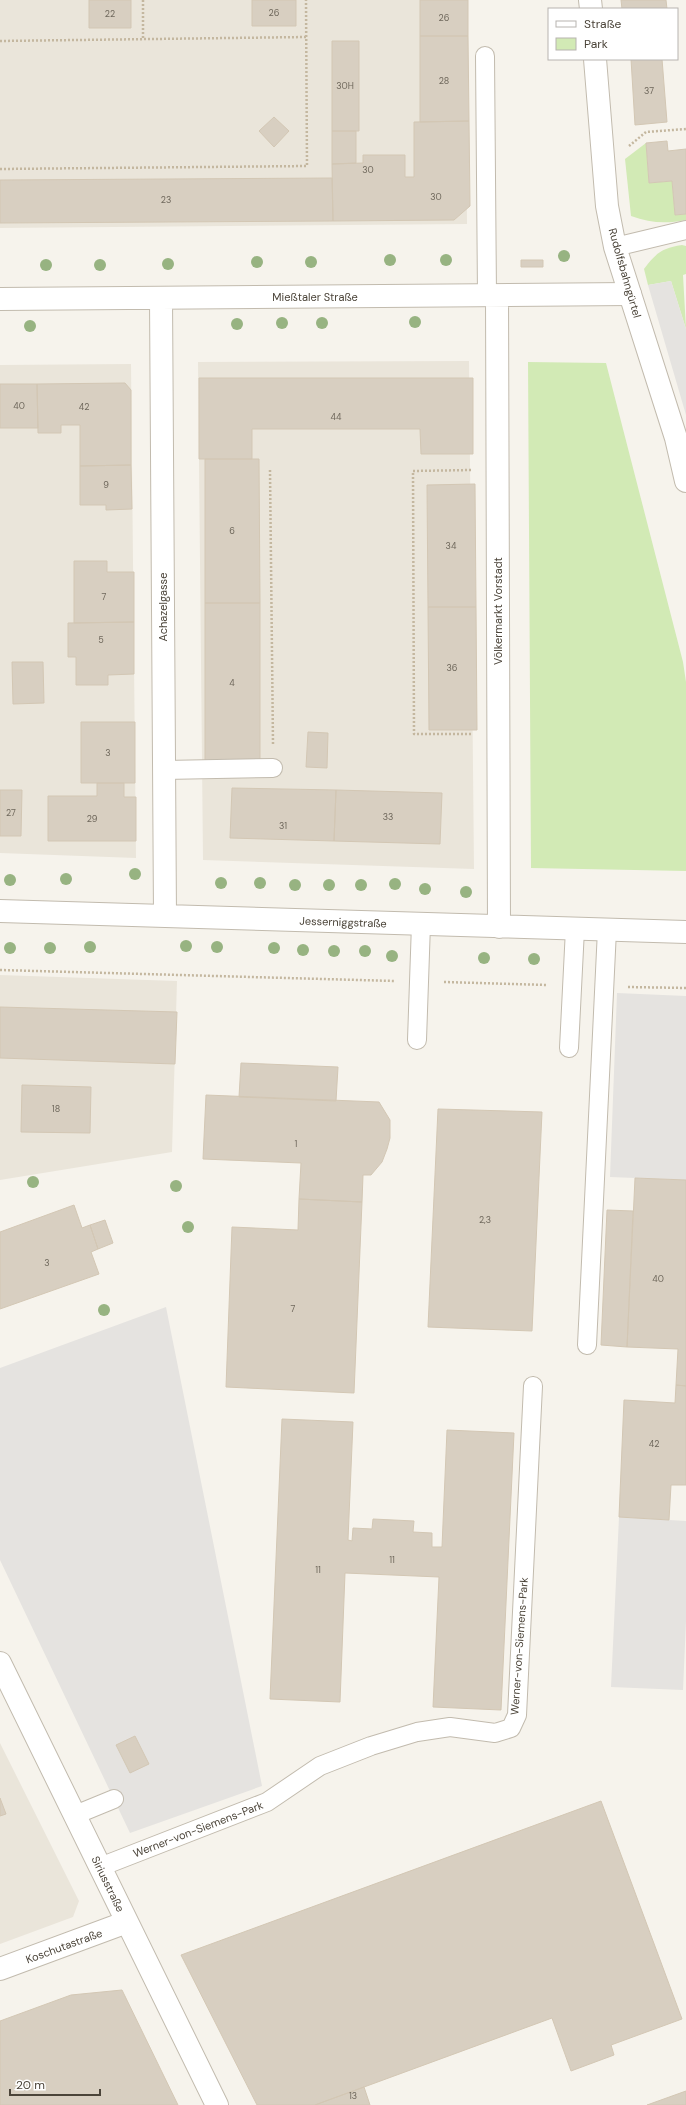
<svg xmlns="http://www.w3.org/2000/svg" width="686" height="2105" font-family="'DM Sans',sans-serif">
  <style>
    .residential { fill: #eae5da }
    .green { fill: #d2eab5 }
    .parking { fill: #e5e3e0 }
    .building { fill: #d8cfc1; stroke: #d3c7b4 }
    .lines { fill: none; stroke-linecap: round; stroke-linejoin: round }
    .service-casing { stroke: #c2bbae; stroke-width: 20 }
    .minor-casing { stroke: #c2bbae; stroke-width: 24 }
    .tertiary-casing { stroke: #c2bbae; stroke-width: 24 }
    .path { stroke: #c4b79f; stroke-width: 2.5; stroke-dasharray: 2 2; stroke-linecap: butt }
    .service { stroke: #fff; stroke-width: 18 }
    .minor { stroke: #fff; stroke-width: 22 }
    .tertiary { stroke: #fff; stroke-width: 22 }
    .tree { fill: #97b381 }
    .labels { text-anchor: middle; stroke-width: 3; stroke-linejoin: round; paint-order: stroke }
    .number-label { font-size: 9px; fill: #6e675b }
    .street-label { font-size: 11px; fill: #4b4439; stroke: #fff }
  </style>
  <rect width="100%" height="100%" fill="#f6f3ec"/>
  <path class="residential" d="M0,0H465L467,224L0,228Z
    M469,361L474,869L203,860L198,362Z
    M131,364L136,858L0,853V365Z
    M0,975L177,981L172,1152L0,1180Z
    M0,1743L79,1901L73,1917L0,1944Z"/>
  <path class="green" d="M646,143L649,183L672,181L675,215L686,214V220C666,224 650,223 631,216L625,159Z
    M682,245L686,246V274L683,275L686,329L671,281L648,285L644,269C656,253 662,248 682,245Z
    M528,362L606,363L683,662L686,682V871L531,868Z"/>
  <path class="parking" d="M671,281L686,329V415L648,285Z
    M617,993L686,996V1180L610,1177Z
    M166,1307L262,1786L130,1833L0,1560V1368Z
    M619,1517L686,1521V1621L683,1690L611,1687Z"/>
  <path class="building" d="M89,0H131V28H89Z
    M252,0H296V26H252Z
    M420,0H468V36H420Z
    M621,0H666L667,9H622Z
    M420,36H468L469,121L420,122Z
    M332,41H359V131H332Z
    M631,59H662L667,122L635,125Z
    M274,117L289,131L274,147L259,131Z
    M469,121L470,206L454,220L333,221L332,164L363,163V155H405V177H414V122Z
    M332,131H356V163L332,164Z
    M667,141L668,151L686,149V214L675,215L672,181L649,183L646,143Z
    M332,178L333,221L0,223V180Z
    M521,260H543V267H521Z
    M199,378H473V454H421L420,429H252V459H199Z
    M125,383L131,390V465L80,466V425H61V433H38L37,384Z
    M0,384H37L38,428H0Z
    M205,459H259L260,603H205Z
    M131,465L132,509L106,510V505H80V466Z
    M475,484L476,607H428L427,485Z
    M74,561H107V572H134V622L74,623Z
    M205,603H260V764H205Z
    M428,607H476L477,730H429Z
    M134,622V674L108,675V685H76V657H68V623Z
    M12,662H43L44,703L13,704Z
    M81,722H135V783H81Z
    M308,732L328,733L327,768L306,767Z
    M97,783H124V797H136V841H48V796H97Z
    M232,788L336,790L334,841L230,838Z
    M0,790H22L21,836H0Z
    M336,790L442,793L440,844L334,841Z
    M0,1007L177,1012L175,1064L0,1058Z
    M241,1063L338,1067L336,1101L239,1097Z
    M22,1085L91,1087L90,1133L21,1132Z
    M206,1095L379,1102L390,1120V1138L387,1149L382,1162L371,1175H363L362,1202L299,1199L301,1163L203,1159Z
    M438,1109L542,1112L532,1331L428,1327Z
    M635,1178L686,1180V1386L676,1385L678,1349L627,1347Z
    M299,1199L362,1202L354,1393L226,1387L232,1227L298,1230Z
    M74,1205L82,1228L90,1225L98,1249L91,1252L99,1274L0,1309V1232Z
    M607,1210L633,1211L627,1347L601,1345Z
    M105,1220L113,1243L98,1249L90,1225Z
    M676,1385L686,1386V1485H671L669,1520L619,1517L624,1400L675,1403Z
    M282,1419L353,1422L348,1540L352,1541L353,1528L372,1529L373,1519L414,1521L413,1532L432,1533V1547H442L447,1430L514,1433L501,1710L433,1707L439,1577L345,1573L340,1702L270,1699Z
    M135,1736L149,1764L130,1773L116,1745Z
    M0,1798L6,1814L0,1816Z
    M601,1801L682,2019L611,2045L614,2055L571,2071L552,2018L315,2105H257L181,1955Z
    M122,1990L178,2105H0V2021L71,1995Z
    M364,2087L370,2105H315Z
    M686,2091V2105H647Z"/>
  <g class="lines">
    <defs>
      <path id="service" d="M485,56L487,296
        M615,247L686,230
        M164,770L273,768
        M417,1040L421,924
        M569,1048L575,929
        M587,1345L607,930
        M75,1815L114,1799
        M100,1867L267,1802L320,1766L371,1746L417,1732L450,1727L495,1733L511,1728L517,1715L533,1386"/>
      <path id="minor" d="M497,296L499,927
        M161,298L165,916
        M0,299L630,294
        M0,911L686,932
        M0,1663L217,2105
        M0,1969L127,1922"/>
      <path id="tertiary" d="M590,0L591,9
        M595,59L607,206L615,247L676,438L686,481"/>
    </defs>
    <use href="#service" class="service-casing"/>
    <use href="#minor" class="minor-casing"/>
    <use href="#tertiary" class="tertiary-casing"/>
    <path class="path" d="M143,0V39
      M0,41L306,37
      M629,146L646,132L686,129
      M0,169L307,166L306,0
      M270,470L273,744
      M471,470L413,471L414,734H472
      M0,970L395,981
      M444,982L547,985
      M628,987L686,988"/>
    <use href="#service" class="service"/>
    <use href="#minor" class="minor"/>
    <use href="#tertiary" class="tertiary"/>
  </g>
  <g class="tree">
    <circle cx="564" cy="256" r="6"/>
    <circle cx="390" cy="260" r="6"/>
    <circle cx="446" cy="260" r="6"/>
    <circle cx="257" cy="262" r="6"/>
    <circle cx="311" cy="262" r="6"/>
    <circle cx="168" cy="264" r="6"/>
    <circle cx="46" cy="265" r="6"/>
    <circle cx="100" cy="265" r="6"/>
    <circle cx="415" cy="322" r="6"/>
    <circle cx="282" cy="323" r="6"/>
    <circle cx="322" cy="323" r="6"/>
    <circle cx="237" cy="324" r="6"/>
    <circle cx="30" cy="326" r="6"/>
    <circle cx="135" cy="874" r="6"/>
    <circle cx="66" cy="879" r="6"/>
    <circle cx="10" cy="880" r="6"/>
    <circle cx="221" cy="883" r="6"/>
    <circle cx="260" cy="883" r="6"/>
    <circle cx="395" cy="884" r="6"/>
    <circle cx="295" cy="885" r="6"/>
    <circle cx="329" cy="885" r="6"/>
    <circle cx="361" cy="885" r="6"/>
    <circle cx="425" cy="889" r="6"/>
    <circle cx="466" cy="892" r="6"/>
    <circle cx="186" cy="946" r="6"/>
    <circle cx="90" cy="947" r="6"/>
    <circle cx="217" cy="947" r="6"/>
    <circle cx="10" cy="948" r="6"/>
    <circle cx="50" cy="948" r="6"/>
    <circle cx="274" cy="948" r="6"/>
    <circle cx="303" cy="950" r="6"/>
    <circle cx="334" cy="951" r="6"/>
    <circle cx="365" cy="951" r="6"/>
    <circle cx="392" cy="956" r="6"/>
    <circle cx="484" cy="958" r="6"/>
    <circle cx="534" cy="959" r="6"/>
    <circle cx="33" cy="1182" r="6"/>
    <circle cx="176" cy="1186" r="6"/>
    <circle cx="188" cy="1227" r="6"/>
    <circle cx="104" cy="1310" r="6"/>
  </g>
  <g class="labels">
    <g class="number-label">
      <text x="274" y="16">26</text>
      <text x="110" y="17">22</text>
      <text x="444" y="21">26</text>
      <text x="444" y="84">28</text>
      <text x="345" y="89">30H</text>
      <text x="649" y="94">37</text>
      <text x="368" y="173">30</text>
      <text x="436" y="200">30</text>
      <text x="166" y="203">23</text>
      <text x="19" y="409">40</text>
      <text x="84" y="410">42</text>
      <text x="336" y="420">44</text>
      <text x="106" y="488">9</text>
      <text x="232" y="534">6</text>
      <text x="451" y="549">34</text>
      <text x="104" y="600">7</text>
      <text x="101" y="643">5</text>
      <text x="452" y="671">36</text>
      <text x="232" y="686">4</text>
      <text x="108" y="756">3</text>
      <text x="11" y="816">27</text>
      <text x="388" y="820">33</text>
      <text x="92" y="822">29</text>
      <text x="283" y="829">31</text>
      <text x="56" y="1112">18</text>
      <text x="296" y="1147">1</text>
      <text x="485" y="1223">2,3</text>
      <text x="47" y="1266">3</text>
      <text x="658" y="1282">40</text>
      <text x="293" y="1312">7</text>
      <text x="654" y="1447">42</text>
      <text x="392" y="1563">11</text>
      <text x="318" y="1573">11</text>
      <text x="353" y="2099">13</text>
    </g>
    <g class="street-label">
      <text transform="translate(625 273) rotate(74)" y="4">Rudolfsbahngürtel</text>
      <text x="315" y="301">Mießtaler Straße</text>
      <text transform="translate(163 607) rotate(-90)" y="4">Achazelgasse</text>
      <text transform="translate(498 611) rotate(-90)" y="4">Völkermarkt Vorstadt</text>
      <text transform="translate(343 922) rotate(2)" y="4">Jesserniggstraße</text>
      <text transform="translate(519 1646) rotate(-86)" y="4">Werner-von-Siemens-Park</text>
      <text transform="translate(198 1829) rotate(-21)" y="4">Werner-von-Siemens-Park</text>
      <text transform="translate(108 1884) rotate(64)" y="4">Siriusstraße</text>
      <text transform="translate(64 1946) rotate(-20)" y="4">Koschutastraße</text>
    </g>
  </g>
  <rect x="548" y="8" width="130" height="52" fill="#ffffff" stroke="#b7b4b0"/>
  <rect x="556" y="21" width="20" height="6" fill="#ffffff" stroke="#b7b4b0"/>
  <text x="584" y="28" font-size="12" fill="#4b4439">Straße</text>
  <rect x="556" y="38" width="20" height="12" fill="#d2eab5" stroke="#b7b4b0"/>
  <text x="584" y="48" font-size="12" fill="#4b4439">Park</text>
  <path d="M10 2089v6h90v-6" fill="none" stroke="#4b4439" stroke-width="2"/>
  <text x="16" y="2089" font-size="12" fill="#4b4439" stroke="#ffffff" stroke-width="3" paint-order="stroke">20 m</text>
</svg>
